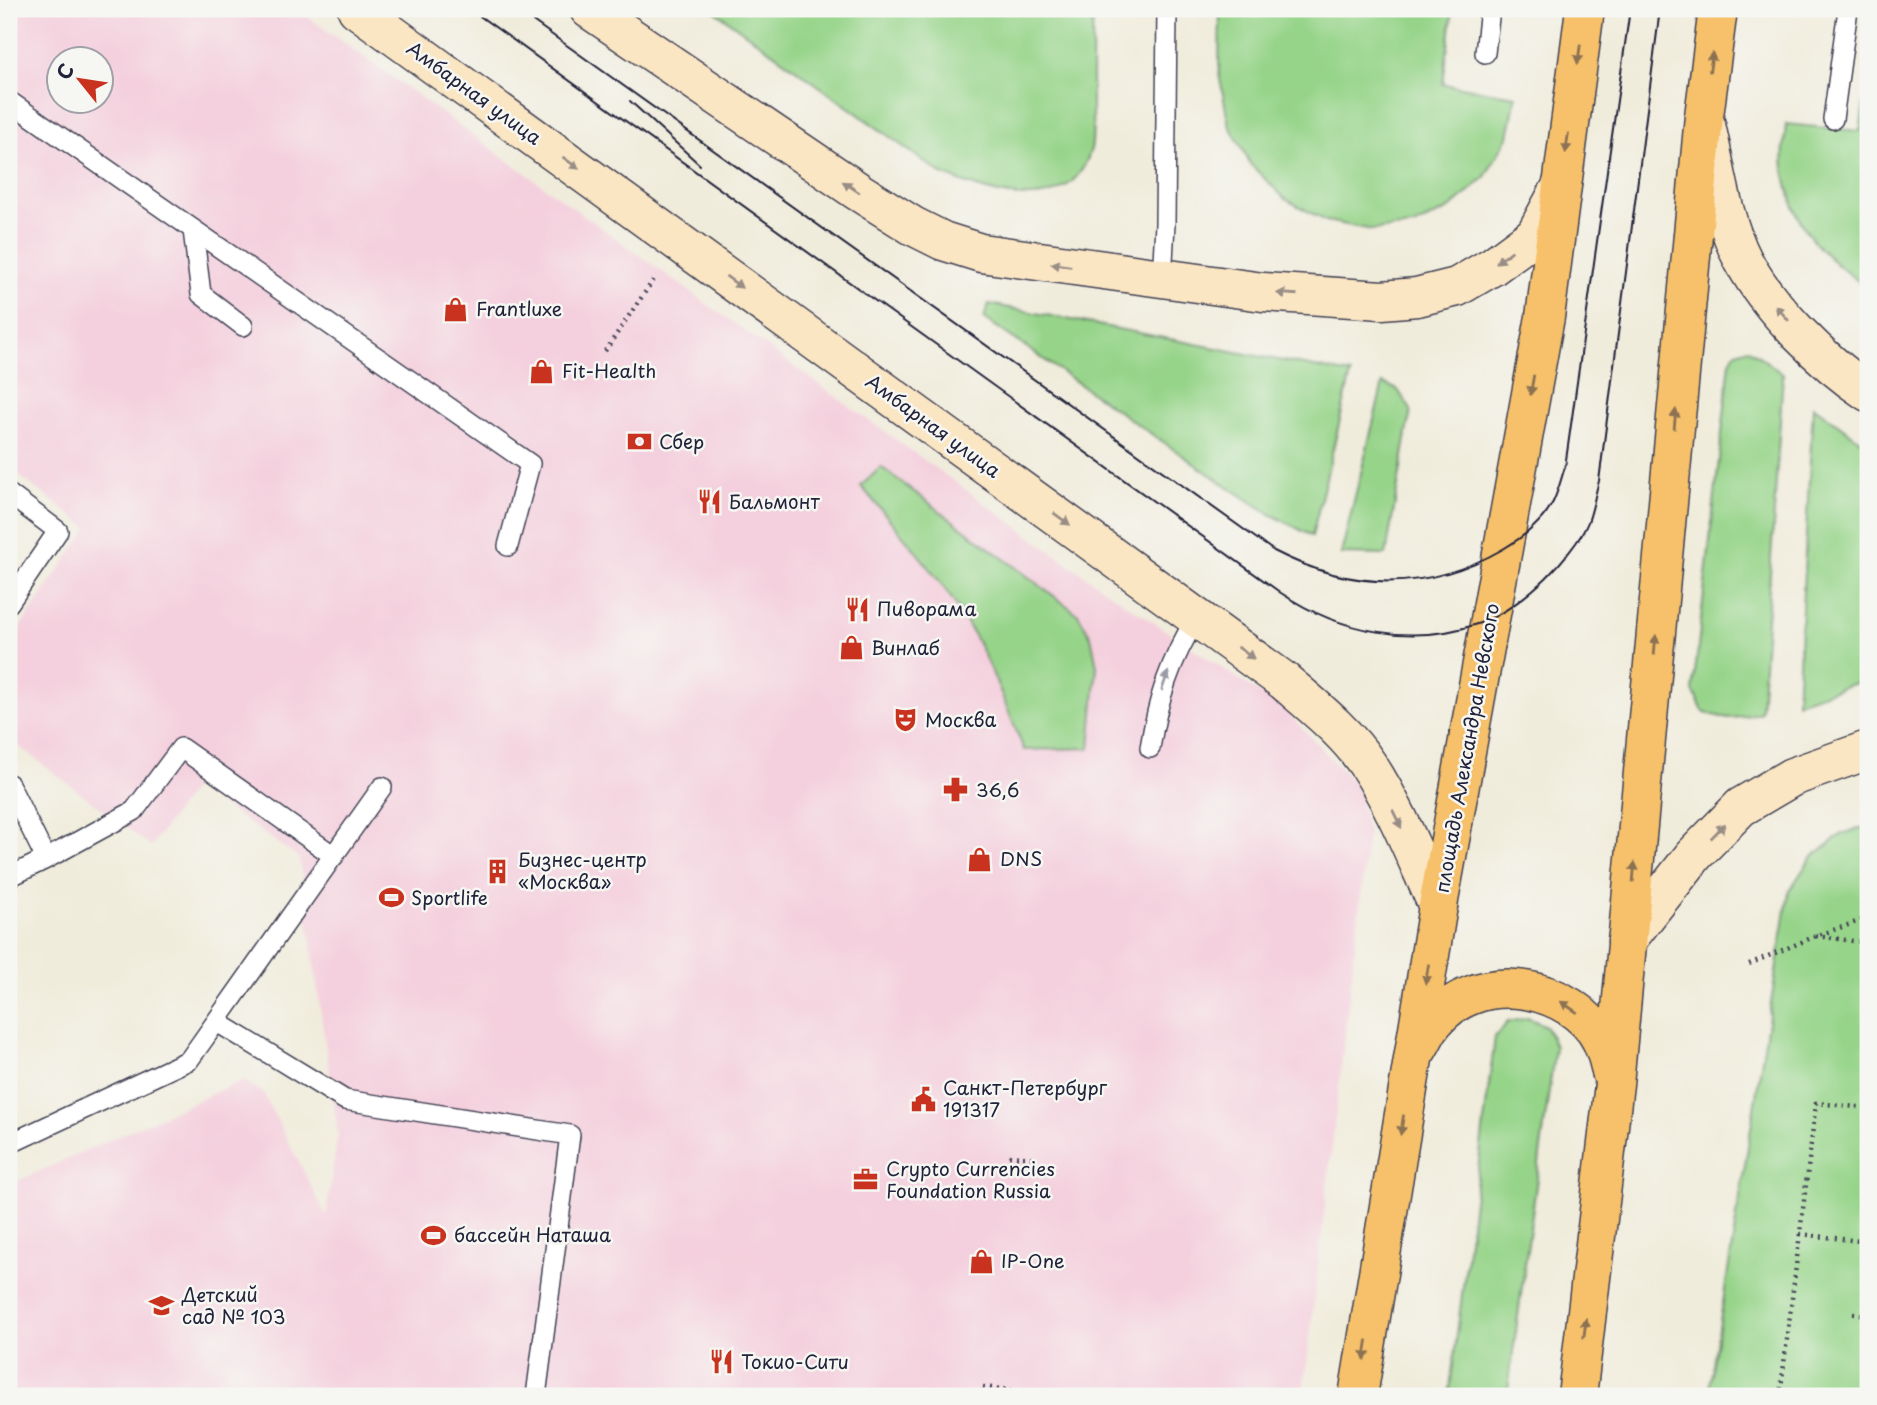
<svg xmlns="http://www.w3.org/2000/svg" width="1877" height="1405" font-family="'Playpen Sans',sans-serif">
  <style>
    .built { fill: #f4cfdd; fill-rule: evenodd }
    .green { fill: #96d489; stroke: #5c7b62; stroke-width: 2 }
    .lines { fill: none; stroke-linecap: round; stroke-linejoin: round }
    .lane-casing { stroke: #414053; stroke-width: 22 }
    .secondary-casing { stroke: #414053; stroke-width: 41 }
    .primary-casing { stroke: #414053; stroke-width: 41 }
    .path { stroke: #414053; stroke-width: 4.5; stroke-dasharray: 2 5; stroke-linecap: butt }
    .lane { stroke: #fff; stroke-width: 19 }
    .secondary { stroke: #fbe6c4; stroke-width: 38 }
    .primary { stroke: #f6c16b; stroke-width: 38 }
    .tram { stroke: #22223b; stroke-width: 2 }
    .oneway { fill: #8c7253 }
    .oneway2 { fill: #998e86 }
    .oneway3 { fill: #9c9ca7 }
    .labels { text-anchor: middle; stroke-width: 5; stroke-linejoin: round; paint-order: stroke }
    .street-label { font-size: 19px; fill: #22223b; stroke: #f6f6f2 }
    .poi-label { font-size: 19px; fill: #22223b; stroke: #f6f6f2; text-anchor: start }
  </style>
  <rect width="100%" height="100%" fill="#f6f6f2"/>
  <filter id="ink" filterUnits="userSpaceOnUse"><feTurbulence type="fractalNoise" baseFrequency=".0143" numOctaves="2"/><feDisplacementMap in="SourceGraphic" scale="14" xChannelSelector="R" yChannelSelector="G"/><feConvolveMatrix kernelMatrix="1 2 1 2 8 2 1 2 1" color-interpolation-filters="sRGB"/></filter>
  <filter id="wash" filterUnits="userSpaceOnUse"><feTurbulence type="fractalNoise" baseFrequency=".00686" numOctaves="4" result="noise"/><feDisplacementMap in="SourceGraphic" scale="28" xChannelSelector="R" yChannelSelector="G"/><feGaussianBlur stdDeviation="1.57" result="paint"/><feColorMatrix in="noise" values="0 0 0 0 0 0 0 0 0 0 0 0 0 0 0 0 0 1.4 0 .05"/><feComposite in="paint" operator="in"/></filter>
  <g filter="url(#wash)">
    <rect width="100%" height="100%" fill="#f0ecdb"/>
    <path class="built" d="M9,9H297L1105,590L1286,711L1357,786L1368,834L1303,1396H9V1185L243,1080L263,1093L326,1215L338,1134L299,858L195,786L151,846L9,739V643L88,528L9,468ZM60,60H102V102H60Z"/>
    <path class="green" d="M712,9H1093C1092,41 1092,74 1092,106C1092,119 1094,136 1091,149C1070,221 990,195 940,173Z
      M1220,9H1453L1443,84L1516,96L1508,137L1484,178L1451,208L1414,226L1373,230L1326,221L1285,199L1251,165L1229,125L1219,74Z
      M1868,76V288C1820,255 1793,228 1784,168C1782,154 1785,138 1786,124L1860,131Z
      M989,304L1351,374L1312,536L1268,513L1215,478L984,318Z
      M1748,348L1783,374L1761,712C1736,719 1726,721 1703,711L1693,691L1730,362L1734,353Z
      M1383,383L1398,390L1411,410L1386,555L1341,554Z
      M1813,406L1868,446V679L1797,702Z
      M881,467L1078,614L1091,637L1097,666L1090,748L1024,750C1005,702 986,652 958,608C930,565 894,525 861,486Z
      M1868,826V1396H1708L1789,891L1811,858L1842,834Z
      M1528,1018L1546,1026L1555,1047L1507,1396H1449L1495,1037L1508,1022Z"/>
  </g>
  <g filter="url(#ink)">
    <g class="lines">
      <defs>
        <path id="lane" d="M1485,53L1490,9
          M9,101L530,464L508,546
          M1833,119L1848,9
          M193,230L201,294L243,326
          M1162,280L1165,224L1167,9
          M9,494L58,531L9,603
          M1150,748C1158,698 1170,661 1197,617
          M9,784L46,859L9,877
          M46,859L134,811L181,748L334,856
          M217,1022L345,1100L570,1135L536,1396
          M9,1144L189,1060L382,787"/>
        <path id="secondary" d="M357,9L1284,681C1314,707 1346,732 1368,765C1397,809 1416,859 1438,906
          M589,9L859,192L913,226L943,241L981,253L1263,292L1382,300L1417,297L1457,287L1493,266L1535,235L1561,187
          M1706,125C1716,168 1723,222 1743,260C1769,309 1823,362 1868,392
          M1627,940L1694,855L1741,807L1792,777L1868,750"/>
        <path id="primary" d="M1417,1050C1423,1041 1427,1030 1434,1022C1474,972 1558,981 1595,1030C1605,1044 1608,1059 1612,1075
          M1358,1396L1438,906L1545,317L1585,9
          M1577,1396L1614,1084L1704,116L1718,9"/>
      </defs>
      <use href="#lane" class="lane-casing"/>
      <use href="#secondary" class="secondary-casing"/>
      <use href="#primary" class="primary-casing"/>
      <path class="path" d="M605,351L654,279
        M1816,936L1868,943
        M1749,964L1816,936L1868,918
        M1009,1156L1036,1158
        M1800,1234L1868,1242
        M1853,1313L1868,1315
        M983,1387L1012,1390
        M1780,1396L1816,1103L1868,1108"/>
      <use href="#lane" class="lane"/>
      <use href="#secondary" class="secondary"/>
      <use href="#primary" class="primary"/>
      <path class="tram" d="M470,9L1281,593C1339,632 1413,647 1480,623C1505,614 1527,596 1546,578C1559,565 1581,540 1588,522C1593,509 1595,494 1599,481L1660,9
        M516,9L1274,551C1351,591 1427,593 1503,549C1522,538 1542,523 1553,502C1558,492 1561,479 1565,467L1630,9
        M630,101L700,165"/>
    </g>
    <defs><path id="oneway-solid" d="M-6-.8H1V-3.2L6.5 0L1 3.2V.8H-6Z" transform="scale(1.75)"/></defs>
    <g class="oneway">
      <use href="#oneway-solid" transform="translate(1579 54) rotate(98)"/>
      <use href="#oneway-solid" transform="translate(1711 62) rotate(-82)"/>
      <use href="#oneway-solid" transform="translate(1567 143) rotate(98)"/>
      <use href="#oneway-solid" transform="translate(1532 385) rotate(100)"/>
      <use href="#oneway-solid" transform="translate(1675 419) rotate(-85)"/>
      <use href="#oneway-solid" transform="translate(1655 645) rotate(-85)"/>
      <use href="#oneway-solid" transform="translate(1634 872) rotate(-85)"/>
      <use href="#oneway-solid" transform="translate(1427 974) rotate(99)"/>
      <use href="#oneway-solid" transform="translate(1569 1007) rotate(-146)"/>
      <use href="#oneway-solid" transform="translate(1402 1125) rotate(99)"/>
      <use href="#oneway-solid" transform="translate(1585 1328) rotate(-83)"/>
      <use href="#oneway-solid" transform="translate(1366 1350) rotate(99)"/>
    </g>
    <g class="oneway2">
      <use href="#oneway-solid" transform="translate(571 163) rotate(36)"/>
      <use href="#oneway-solid" transform="translate(851 187) rotate(-146)"/>
      <use href="#oneway-solid" transform="translate(1504 257) rotate(143)"/>
      <use href="#oneway-solid" transform="translate(1061 265) rotate(-172)"/>
      <use href="#oneway-solid" transform="translate(734 282) rotate(36)"/>
      <use href="#oneway-solid" transform="translate(1287 294) rotate(-176)"/>
      <use href="#oneway-solid" transform="translate(1782 313) rotate(-131)"/>
      <use href="#oneway-solid" transform="translate(1062 519) rotate(36)"/>
      <use href="#oneway-solid" transform="translate(1246 653) rotate(36)"/>
      <use href="#oneway-solid" transform="translate(1397 819) rotate(64)"/>
      <use href="#oneway-solid" transform="translate(1718 831) rotate(-46)"/>
    </g>
    <use class="oneway3" href="#oneway-solid" transform="translate(1165 681) rotate(-71)"/>
  </g>
  <defs>
    <symbol id="shop-bare" viewBox="-9 -9 18 18"><path d="M-5-2.5h2.3a2.7 3.5 0 0 1 5.4 0H5L5.5 6h-11ZM-1.5-2.5h3a1.5 2.3 0 0 0-3 0Z" fill="#c8321e" stroke="#f6f6f2" stroke-width="2.5" paint-order="stroke"/></symbol>
    <symbol id="bank-bare" viewBox="-9 -9 18 18"><path d="M-6-4H6V4H-6ZM0-2.3a2.3 2.3 0 1 0 0 4.6a2.3 2.3 0 1 0 0-4.6Z" fill="#c8321e" stroke="#f6f6f2" stroke-width="2.5" paint-order="stroke"/></symbol>
    <symbol id="restaurant-bare" viewBox="-9 -9 18 18"><path d="M-5-6h1v4h1v-4h1v4h1v-4h1v5L-1.5 .5V6h-2V.5L-5-1ZM5-6V6H3V1.5H1.5Q1.5-4 5-6Z" fill="#c8321e" stroke="#f6f6f2" stroke-width="2.5" paint-order="stroke"/></symbol>
    <symbol id="theatre-bare" viewBox="-9 -9 18 18"><path d="M-5-5.5Q0-4 5-5.5V0Q5 5 0 6Q-5 5-5 0ZM-3.3-2.5H-1v1.5H-3.3ZM1-2.5H3.3v1.5H1ZM-2.8 1Q0 5.5 2.8 1Z" fill="#c8321e" stroke="#f6f6f2" stroke-width="2.5" paint-order="stroke"/></symbol>
    <symbol id="pharmacy-bare" viewBox="-9 -9 18 18"><path d="M-2-6h4v4h4v4h-4v4h-4v-4h-4v-4h4Z" fill="#c8321e" stroke="#f6f6f2" stroke-width="2.5" paint-order="stroke"/></symbol>
    <symbol id="building-bare" viewBox="-9 -9 18 18"><path d="M-4-6H4V6H1V3H-1V6H-4ZM-2.5-4.3h1.7v1.8h-1.7ZM.8-4.3h1.7v1.8H.8ZM-2.5-1h1.7V.8h-1.7ZM.8-1h1.7V.8H.8Z" fill="#c8321e" stroke="#f6f6f2" stroke-width="2.5" paint-order="stroke"/></symbol>
    <symbol id="stadium-bare" viewBox="-9 -9 18 18"><path d="M0-5a6.5 5 0 1 0 0 10a6.5 5 0 1 0 0-10ZM-3.5-1.8h7v3.6h-7Z" fill="#c8321e" stroke="#f6f6f2" stroke-width="2.5" paint-order="stroke"/></symbol>
    <symbol id="civic-bare" viewBox="-9 -9 18 18"><path d="M-.6-6.5H3V-4.5H.6V-3L4-1V1h2V6H-6V1h2V-1L-.6-3ZM-1.2 2.5V6h2.4V2.5Z" fill="#c8321e" stroke="#f6f6f2" stroke-width="2.5" paint-order="stroke"/></symbol>
    <symbol id="office-bare" viewBox="-9 -9 18 18"><path d="M-6-3h4V-5.5h4V-3h4V5H-6ZM-1-4.5V-3h2v-1.5ZM-6 0V1H6V0Z" fill="#c8321e" stroke="#f6f6f2" stroke-width="2.5" paint-order="stroke"/></symbol>
    <symbol id="school-bare" viewBox="-9 -9 18 18"><path d="M0-5L7-2L0 1L-7-2ZM-4 1L0 2.5L4 1V4Q0 6-4 4Z" fill="#c8321e" stroke="#f6f6f2" stroke-width="2.5" paint-order="stroke"/></symbol>
  </defs>
  <g fill-rule="evenodd">
    <use href="#shop-bare" x="438" y="292" width="35" height="35"/>
    <use href="#shop-bare" x="524" y="354" width="35" height="35"/>
    <use href="#bank-bare" x="622" y="424" width="35" height="35"/>
    <use href="#restaurant-bare" x="692" y="484" width="35" height="35"/>
    <use href="#restaurant-bare" x="840" y="592" width="35" height="35"/>
    <use href="#shop-bare" x="834" y="630" width="35" height="35"/>
    <use href="#theatre-bare" x="888" y="702" width="35" height="35"/>
    <use href="#pharmacy-bare" x="938" y="772" width="35" height="35"/>
    <use href="#shop-bare" x="962" y="842" width="35" height="35"/>
    <use href="#building-bare" x="480" y="854" width="35" height="35"/>
    <use href="#stadium-bare" x="374" y="880" width="35" height="35"/>
    <use href="#civic-bare" x="906" y="1082" width="35" height="35"/>
    <use href="#office-bare" x="848" y="1162" width="35" height="35"/>
    <use href="#stadium-bare" x="416" y="1218" width="35" height="35"/>
    <use href="#shop-bare" x="964" y="1244" width="35" height="35"/>
    <use href="#school-bare" x="144" y="1288" width="35" height="35"/>
    <use href="#restaurant-bare" x="704" y="1344" width="35" height="35"/>
  </g>
  <g class="labels">
    <g class="street-label">
      <text transform="translate(474 93) rotate(36)" y="7">Амбарная улица</text>
      <text transform="translate(933 426) rotate(36)" y="7">Амбарная улица</text>
      <text transform="translate(1467 748) rotate(-80)" y="7">площадь Александра Невского</text>
    </g>
    <g class="poi-label">
      <text x="476" y="316">Frantluxe</text>
      <text x="562" y="378">Fit-Health</text>
      <text x="659" y="449">Сбер</text>
      <text x="729" y="509">Бальмонт</text>
      <text x="877" y="616">Пиворама</text>
      <text x="871" y="655">Винлаб</text>
      <text x="925" y="727">Москва</text>
      <text x="976" y="797">36,6</text>
      <text x="1000" y="866">DNS</text>
      <text x="518" y="867">Бизнес-центр<tspan x="518" dy="22">«Москва»</tspan></text>
      <text x="411" y="905">Sportlife</text>
      <text x="943" y="1095">Санкт-Петербург<tspan x="943" dy="22">191317</tspan></text>
      <text x="886" y="1176">Crypto Currencies<tspan x="886" dy="22">Foundation Russia</tspan></text>
      <text x="454" y="1242">бассейн Наташа</text>
      <text x="1001" y="1268">IP-One</text>
      <text x="182" y="1302">Детский<tspan x="182" dy="22">сад № 103</tspan></text>
      <text x="741" y="1369">Токио-Сити</text>
    </g>
  </g>
  <rect width="1877" height="1405" fill="none" stroke="#f6f6f2" stroke-width="35"/>
  <g transform="translate(80 80) rotate(300)"><circle r="33" fill="#f6f6f2" stroke="#a1a1a9" stroke-width="2"/>
  <path d="M0-5L12 26L0 18L-12 26Z" fill="#c8321e"/>
  <text y="-10" font-size="19" font-weight="bold" text-anchor="middle" fill="#22223b">С</text>
  </g>
</svg>
